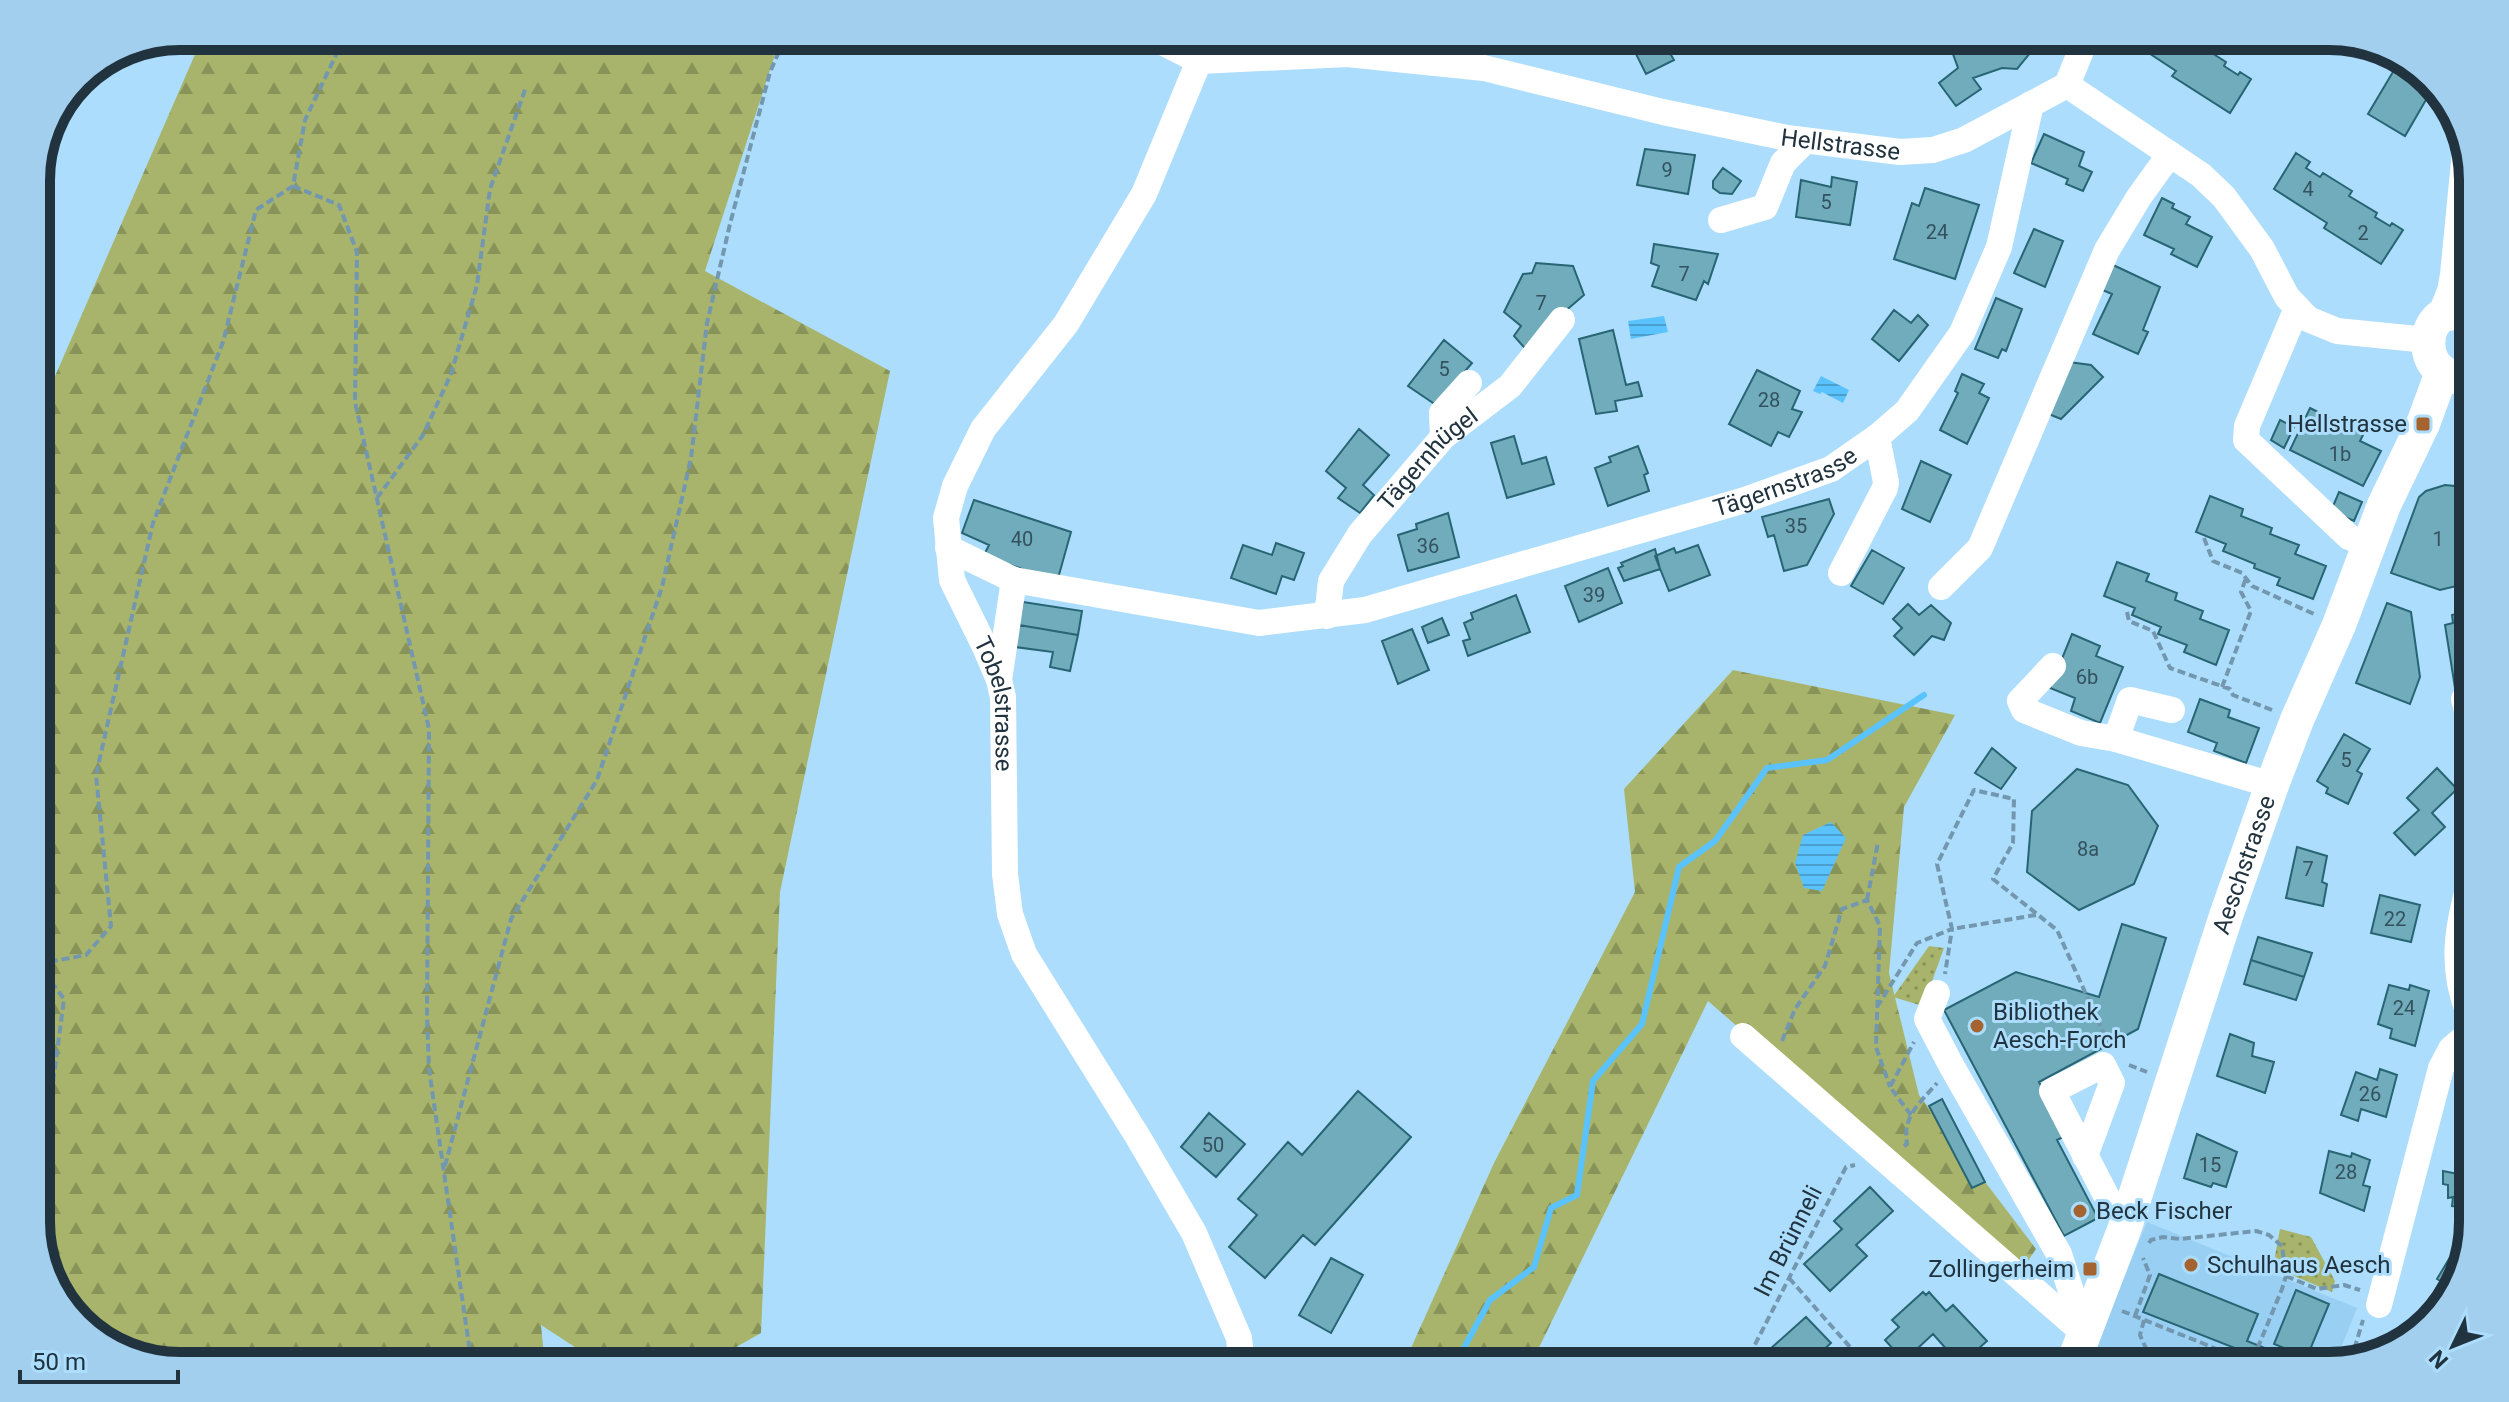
<svg xmlns="http://www.w3.org/2000/svg" width="2509" height="1402" font-family="Roboto,sans-serif">
  <style>
    .built { fill: #99cff3 }
    .grass { fill: url(#grass-dots) }
    .forest { fill: url(#forest-firs) }
    .water { fill: url(#water-rules) }
    .lines { fill: none; stroke-linecap: round; stroke-linejoin: round }
    .stream { stroke: #5ac3fe; stroke-width: 6 }
    .building { fill: #70acbc; stroke: #286574; stroke-width: 2 }
    .path { stroke: #7397af; stroke-width: 4; stroke-dasharray: 8 4; stroke-linecap: butt }
    .minor { stroke: #fff; stroke-width: 26 }
    .major { stroke: #fff; stroke-width: 34 }
    .highway { stroke: #fff; stroke-width: 38 }
    .poi-dot { fill: #a5632f; stroke: #acddfc; stroke-width: 3 }
    .labels { text-anchor: middle; stroke-width: 6; stroke-linejoin: round; paint-order: stroke }
    .number-label { font-size: 20px; fill: #34515e }
    .street-label { font-size: 24px; fill: #20333f; stroke: #acddfc }
    .poi-label { font-size: 24px; fill: #20333f; stroke: #acddfc; text-anchor: start }
    .rim { fill: none; stroke: #20333f; stroke-width: 10 }
  </style>
  <defs>
    <pattern id="grass-dots" width="8" height="8" patternUnits="userSpaceOnUse" patternTransform="scale(2)"><rect width="8" height="8" fill="#a8b46b"/><path d="M2 2h.1M6 6h.1" fill="none" stroke="#889359" stroke-width="1.8" stroke-linecap="round"/></pattern>
    <pattern id="forest-firs" width="22" height="20" patternUnits="userSpaceOnUse" patternTransform="scale(2)"><rect width="22" height="20" fill="#a8b46b"/><path d="M5 1l3.5 6h-7zM16 11l3.5 6h-7z" fill="#889359"/></pattern>
    <pattern id="water-rules" width="6" height="5" patternUnits="userSpaceOnUse" patternTransform="scale(2)"><rect width="6" height="5" fill="#5ac3fe"/><path d="M0 2.5h6" fill="none" stroke="#4a9fcf"/></pattern>
  </defs>
  <rect width="100%" height="100%" fill="#acddfc"/>
  <path class="built" d="M2147,1222L2357,1308L2334,1365L2088,1366Z"/>
  <path class="grass" d="M1929,946L1944,948L1923,1006L1893,997Z
    M2280,1229L2311,1237L2335,1281L2332,1292L2273,1267Z"/>
  <path class="forest" d="M203,36H781L705,271L890,371L780,892L761,1333L703,1366H604L541,1325L545,1366H180L109,1347L60,1302L36,1231V1104L54,973L36,848V420Z
    M1733,670L1955,715L1904,807L1889,973L1919,1095L2036,1249L2020,1272L1708,1001L1530,1366H1403L1494,1163L1635,892L1624,789Z"/>
  <path class="water" d="M1664,316L1668,332L1631,339L1628,321Z
    M1821,376L1849,390L1843,403L1822,392L1820,394L1813,391Z
    M1831,822L1846,838L1822,891L1804,888L1795,863L1803,835Z"/>
  <g class="lines">
    <path class="stream" d="M1454,1366L1490,1300L1534,1267L1551,1208L1577,1195L1593,1081L1642,1024L1679,867L1715,841L1767,768L1827,760L1924,695"/>
  </g>
  <path class="building" d="M1253,36H1275L1266,47Z
    M1627,36H1660L1674,60L1646,74Z
    M1999,36H2044L2017,69L2002,68L1973,78L1981,89L1956,106L1939,83L1958,68L1953,54Z
    M2123,36H2194L2201,40L2198,44L2226,62L2224,66L2238,75L2240,72L2251,79L2230,113L2172,76L2176,71Z
    M2400,60L2415,69L2434,86L2405,136L2368,114Z
    M2044,134L2084,152L2079,166L2092,172L2083,191L2066,184L2068,179L2031,163Z
    M1645,149L1695,155L1688,194L1637,185Z
    M2296,153L2310,162L2306,168L2320,177L2323,173L2352,191L2349,196L2377,213L2375,217L2390,226L2392,223L2403,230L2381,264L2324,228L2327,223L2274,189Z
    M1723,168L1741,181L1732,194L1720,193L1713,188V181Z
    M1832,177L1857,182L1850,225L1796,217L1801,180L1831,187Z
    M1925,188L1979,205L1955,279L1894,259L1912,203L1919,206Z
    M2162,198L2174,204L2172,208L2190,217L2186,224L2212,237L2197,267L2171,254L2174,249L2144,235Z
    M2034,229L2063,241L2045,287L2014,273Z
    M1654,244L1718,254L1708,284L1704,281L1696,300L1652,286L1659,266L1651,263Z
    M1536,263L1573,266L1584,295L1548,326L1531,355L1514,336L1521,326L1504,312L1523,274L1532,273Z
    M2111,264L2160,287L2143,330L2148,332L2138,354L2093,334L2112,294L2100,289Z
    M1996,298L2022,309L2006,351L2002,349L1998,358L1975,349Z
    M1894,310L1911,323L1918,315L1928,325L1899,361L1872,339Z
    M1613,330L1626,385L1638,382L1642,396L1615,401L1617,411L1596,414L1579,339Z
    M1444,340L1472,363L1436,405L1408,386Z
    M2069,362L2091,365L2103,377L2061,419L2046,413Z
    M1757,370L1800,391L1792,409L1802,412L1789,437L1778,432L1771,446L1729,424Z
    M1962,374L1984,384L1979,393L1989,398L1967,444L1940,430L1958,393L1955,391Z
    M2310,408L2363,435L2360,441L2381,451L2363,486L2290,450Z
    M2280,420L2294,427L2284,448L2271,440Z
    M1359,429L1389,455L1363,485L1374,495L1360,513L1338,498L1346,488L1326,471Z
    M1514,436L1522,464L1546,457L1554,484L1507,498L1491,443Z
    M1638,446L1648,473L1644,475L1649,491L1608,506L1595,468L1611,462L1609,457Z
    M1921,461L1951,475L1930,522L1902,509Z
    M2445,485L2455,486L2466,492L2473,506V582L2440,590L2391,573L2419,497L2426,491Z
    M2339,492L2362,502L2354,521L2331,511Z
    M2210,496L2243,509L2241,516L2272,528L2270,534L2299,545L2295,554L2326,566L2313,599L2277,585L2280,578L2254,568L2255,564L2223,551L2226,544L2196,532Z
    M1829,499L1834,514L1807,565L1784,571L1774,535L1768,537L1762,517Z
    M974,500L1071,532L1057,582L984,555L989,545L962,533Z
    M1448,513L1459,557L1408,571L1398,535L1417,529L1416,524Z
    M1276,543L1304,553L1294,580L1282,576L1276,594L1231,578L1243,545L1272,555Z
    M1698,545L1710,575L1669,591L1655,556L1674,548L1676,553Z
    M1655,549L1660,569L1624,581L1618,568L1623,566L1621,563Z
    M1872,550L1904,568L1883,604L1851,586Z
    M2117,562L2149,574L2146,581L2177,593L2175,600L2203,611L2200,619L2229,630L2216,665L2184,652L2187,645L2158,634L2161,627L2132,615L2135,608L2104,596Z
    M1608,568L1622,603L1579,622L1565,586Z
    M1516,595L1530,632L1468,656L1463,641L1470,639L1464,623L1473,619L1471,613Z
    M1023,602L1082,611L1078,635L1019,625Z
    M2387,603L2411,612L2420,677L2410,704L2356,683Z
    M1908,604L1919,615L1931,605L1951,623L1944,640L1932,636L1914,655L1894,636L1902,628L1893,619Z
    M2473,610V682L2455,688L2445,625L2453,623L2452,615Z
    M1442,618L1449,635L1428,643L1422,627Z
    M1019,625L1078,635L1070,671L1050,667L1053,652L1015,647Z
    M1412,629L1429,670L1398,684L1382,641Z
    M2072,634L2100,646L2096,656L2123,667L2100,723L2071,711L2075,698L2050,688Z
    M2200,699L2230,710L2228,717L2259,728L2246,763L2214,751L2217,743L2188,732Z
    M2344,734L2370,749L2357,771L2362,774L2348,804L2326,793L2328,788L2317,781Z
    M1992,748L2016,768L2001,789L1975,773Z
    M2437,768L2457,789L2432,813L2445,827L2415,855L2394,833L2419,810L2407,798Z
    M2077,769L2128,785L2158,826L2134,884L2079,910L2027,872L2032,811Z
    M2297,847L2327,856L2322,882L2327,884L2323,906L2286,898Z
    M2380,895L2420,905L2411,942L2371,933Z
    M2122,924L2166,938L2138,1029L2039,1082L2067,1135L2057,1140L2098,1218L2064,1236L1944,1010L2016,972L2099,997Z
    M2258,937L2312,953L2304,977L2251,960Z
    M2251,960L2304,977L2296,1000L2244,984Z
    M2389,985L2409,990L2410,985L2429,991L2415,1046L2390,1038L2392,1029L2378,1024Z
    M2230,1034L2254,1043L2252,1056L2274,1062L2265,1093L2217,1076Z
    M2380,1069L2397,1075L2386,1117L2361,1109L2358,1121L2341,1115L2356,1072L2377,1080Z
    M1358,1091L1411,1137L1315,1245L1303,1235L1265,1278L1229,1247L1257,1215L1238,1199L1288,1142L1302,1155Z
    M2464,1093L2473,1096V1120L2458,1116Z
    M1942,1099L1985,1182L1972,1188L1929,1106Z
    M1209,1113L1245,1144L1216,1177L1181,1147Z
    M2197,1134L2237,1152L2226,1187L2213,1183L2211,1187L2184,1178Z
    M2329,1151L2351,1157L2352,1153L2370,1160L2363,1185L2370,1187L2364,1211L2320,1193Z
    M2443,1171L2473,1177V1208L2452,1206L2453,1197L2448,1198V1185L2443,1184Z
    M1870,1187L1893,1211L1856,1245L1867,1256L1830,1291L1804,1264L1842,1229L1834,1221Z
    M2452,1254L2463,1261L2455,1290L2437,1279Z
    M1331,1258L1363,1275L1331,1333L1299,1315Z
    M2159,1274L2258,1314L2247,1341L2297,1361L2295,1366H2266L2268,1361L2143,1312Z
    M2442,1282L2455,1290L2439,1308L2429,1302Z
    M2296,1290L2329,1304L2307,1357L2274,1344Z
    M1923,1292L1926,1295L1929,1292L1946,1311L1953,1305L1987,1341L1978,1349L1994,1366H1952L1957,1361L1933,1334L1904,1361L1885,1340L1899,1327L1892,1320Z
    M1806,1317L1831,1343L1806,1366H1773L1779,1361L1769,1350Z"/>
  <g class="lines">
    <path class="path" d="M293,186L339,205L357,252L355,402L429,729L427,1016L429,1069L472,1366
      M377,498L423,435L451,374L477,285L490,189L526,87
      M2204,538L2213,561L2242,573L2252,586L2314,614
      M2127,612L2129,621L2153,631L2170,668L2230,689L2233,695L2272,710
      M2222,687L2251,611L2241,592L2246,578
      M1867,900L1878,842
      M2036,915L1952,929L1937,864L1974,790L2014,799L2013,843L1993,879L2057,930L2108,1043
      M38,964L86,955L111,926L96,775L153,523L223,342L256,210L293,186L305,120L345,36
      M1877,1007L1917,943L1952,929L1945,974
      M1782,1041L1795,1009L1825,966L1842,909L1867,900L1880,926L1876,1047L1890,1087
      M2129,1065L2147,1072
      M1911,1115L1890,1087L1914,1042
      M1904,1146L1907,1144C1902,1116 1920,1103 1937,1083
      M445,1166L511,919L597,780L662,587L691,458L707,323L730,224L770,72L786,36
      M36,1212L64,999L38,964
      M2149,1243L2151,1240L2163,1237L2180,1239L2256,1231L2269,1235L2282,1246L2286,1276L2282,1289L2251,1364L2247,1366
      M2286,1276L2317,1289L2344,1285L2360,1290
      M1789,1278L1865,1364H1880L1882,1366
      M2122,1311L2202,1343
      M2135,1316L2150,1275L2143,1258
      M2144,1320L2140,1335L2154,1366
      M2351,1360L2363,1320
      M1744,1366L1846,1167L1855,1165
      M2173,1366L2200,1348L2202,1343L2256,1366"/>
    <g class="minor">
      <path id="s1" d="M1150,36L1199,61L1347,54L1484,68L1663,112L1787,138L1900,152L1933,150L1964,140L2067,85"/>
      <path id="s2" d="M1199,61L1144,194L1066,324L983,429L955,486L946,518L952,580L985,647L999,680L1003,697L1005,874L1010,914L1024,954L1138,1137L1194,1233L1239,1338L1242,1366"/>
      <path d="M1419,61L1444,36"/>
      <path d="M2067,85L2201,175L2224,197L2262,249L2287,297L2308,319L2337,331L2427,340"/>
      <path d="M2067,85L2087,36"/>
      <path d="M1721,220L1765,207L1783,163L1805,141"/>
      <path d="M2297,308L2247,426L2246,440L2349,537L2369,545"/>
      <path d="M1443,437L1442,413L1469,383"/>
      <path d="M948,548L1014,580"/>
      <path d="M1841,573L1885,488L1886,482L1877,437"/>
      <path d="M1941,587L1980,548L2107,250L2139,197L2170,154"/>
      <path id="s3" d="M1327,616L1331,581L1360,534L1443,437L1510,386L1562,320"/>
      <path d="M2053,666L2020,701L2024,710L2081,733L2116,739L2272,785"/>
      <path id="s4" d="M999,680L1014,580L1259,623L1365,610L1745,500L1831,469L1877,437L1907,411L1962,333L1999,247L2031,104"/>
      <path d="M2464,699L2473,734"/>
      <path d="M2116,739L2130,700L2172,710"/>
      <path d="M2473,872C2457,924 2448,971 2473,1022"/>
      <path d="M1937,993L1927,1019L1951,1065L2059,1254L2085,1334"/>
      <path d="M1743,1036L2085,1334"/>
      <path d="M2085,1156L2112,1083L2103,1065L2052,1091L2112,1207L2129,1216"/>
      <path d="M2379,1305L2441,1068L2451,1049L2473,1030"/>
    </g>
    <g class="major">
      <path d="M2473,311C2413,297 2414,390 2473,376"/>
      <path id="s5" d="M2072,1366L2124,1230L2226,916L2272,785L2297,720L2339,625L2384,505L2423,424L2442,372"/>
    </g>
    <path class="highway" d="M2448,312L2456,292L2459,275L2470,162"/>
  </g>
  <g class="poi-dot">
    <rect x="2415" y="416" width="16" height="16" rx="4"/>
    <circle cx="1977" cy="1026" r="8"/>
    <circle cx="2080" cy="1211" r="8"/>
    <circle cx="2191" cy="1265" r="8"/>
    <rect x="2082" y="1261" width="16" height="16" rx="4"/>
  </g>
  <g class="labels">
    <g class="number-label">
      <text x="1667" y="177">9</text>
      <text x="2308" y="196">4</text>
      <text x="1826" y="209">5</text>
      <text x="1937" y="239">24</text>
      <text x="2363" y="240">2</text>
      <text x="1684" y="281">7</text>
      <text x="1541" y="310">7</text>
      <text x="1444" y="376">5</text>
      <text x="1769" y="407">28</text>
      <text x="2340" y="461">1b</text>
      <text x="1796" y="533">35</text>
      <text x="1022" y="546">40</text>
      <text x="2438" y="546">1</text>
      <text x="1428" y="553">36</text>
      <text x="1594" y="602">39</text>
      <text x="2087" y="684">6b</text>
      <text x="2346" y="767">5</text>
      <text x="2088" y="856">8a</text>
      <text x="2308" y="876">7</text>
      <text x="2395" y="926">22</text>
      <text x="2404" y="1015">24</text>
      <text x="2370" y="1101">26</text>
      <text x="1213" y="1152">50</text>
      <text x="2210" y="1172">15</text>
      <text x="2346" y="1179">28</text>
    </g>
    <g class="street-label">
      <text dy="8" stroke="none"><textPath href="#s1" startOffset="706">Hellstrasse</textPath></text>
      <text dy="8" stroke="none"><textPath href="#s3" startOffset="192">Tägernhügel</textPath></text>
      <text dy="8" stroke="none"><textPath href="#s4" startOffset="896">Tägernstrasse</textPath></text>
      <text dy="8" stroke="none"><textPath href="#s2" startOffset="722">Tobelstrasse</textPath></text>
      <text dy="8" stroke="none"><textPath href="#s5" startOffset="530">Aeschstrasse</textPath></text>
      <text transform="translate(1788 1241) rotate(-63)" y="8">Im Brünneli</text>
    </g>
    <g class="poi-label">
      <text x="2407" y="432" text-anchor="end">Hellstrasse</text>
      <text x="1993" y="1020">Bibliothek<tspan x="1993" dy="28">Aesch-Forch</tspan></text>
      <text x="2096" y="1219">Beck Fischer</text>
      <text x="2207" y="1273">Schulhaus Aesch</text>
      <text x="2074" y="1277" text-anchor="end">Zollingerheim</text>
    </g>
  </g>
  <path d="M0 0H2509V1402H0ZM180 50H2329A130 130 0 0 1 2459 180V1222A130 130 0 0 1 2329 1352H180A130 130 0 0 1 50 1222V180A130 130 0 0 1 180 50Z" fill="#a1cfed" fill-rule="evenodd"/>
  <path class="rim" d="M180 50H2329A130 130 0 0 1 2459 180V1222A130 130 0 0 1 2329 1352H180A130 130 0 0 1 50 1222V180A130 130 0 0 1 180 50Z"/>
  <g transform="translate(2453 1346) rotate(227)" stroke="#acddfc" stroke-width="6" paint-order="stroke">
  <path d="M0-6L14 30L0 20L-14 30Z" fill="#20333f"/>
  <text y="-12" font-size="22" font-weight="bold" text-anchor="middle" fill="#20333f">N</text>
  </g>
  <path d="M20 1370v12h158v-12" fill="none" stroke="#20333f" stroke-width="4"/>
  <text x="32" y="1370" font-size="24" fill="#20333f" stroke="#acddfc" stroke-width="6" paint-order="stroke">50 m</text>
</svg>
